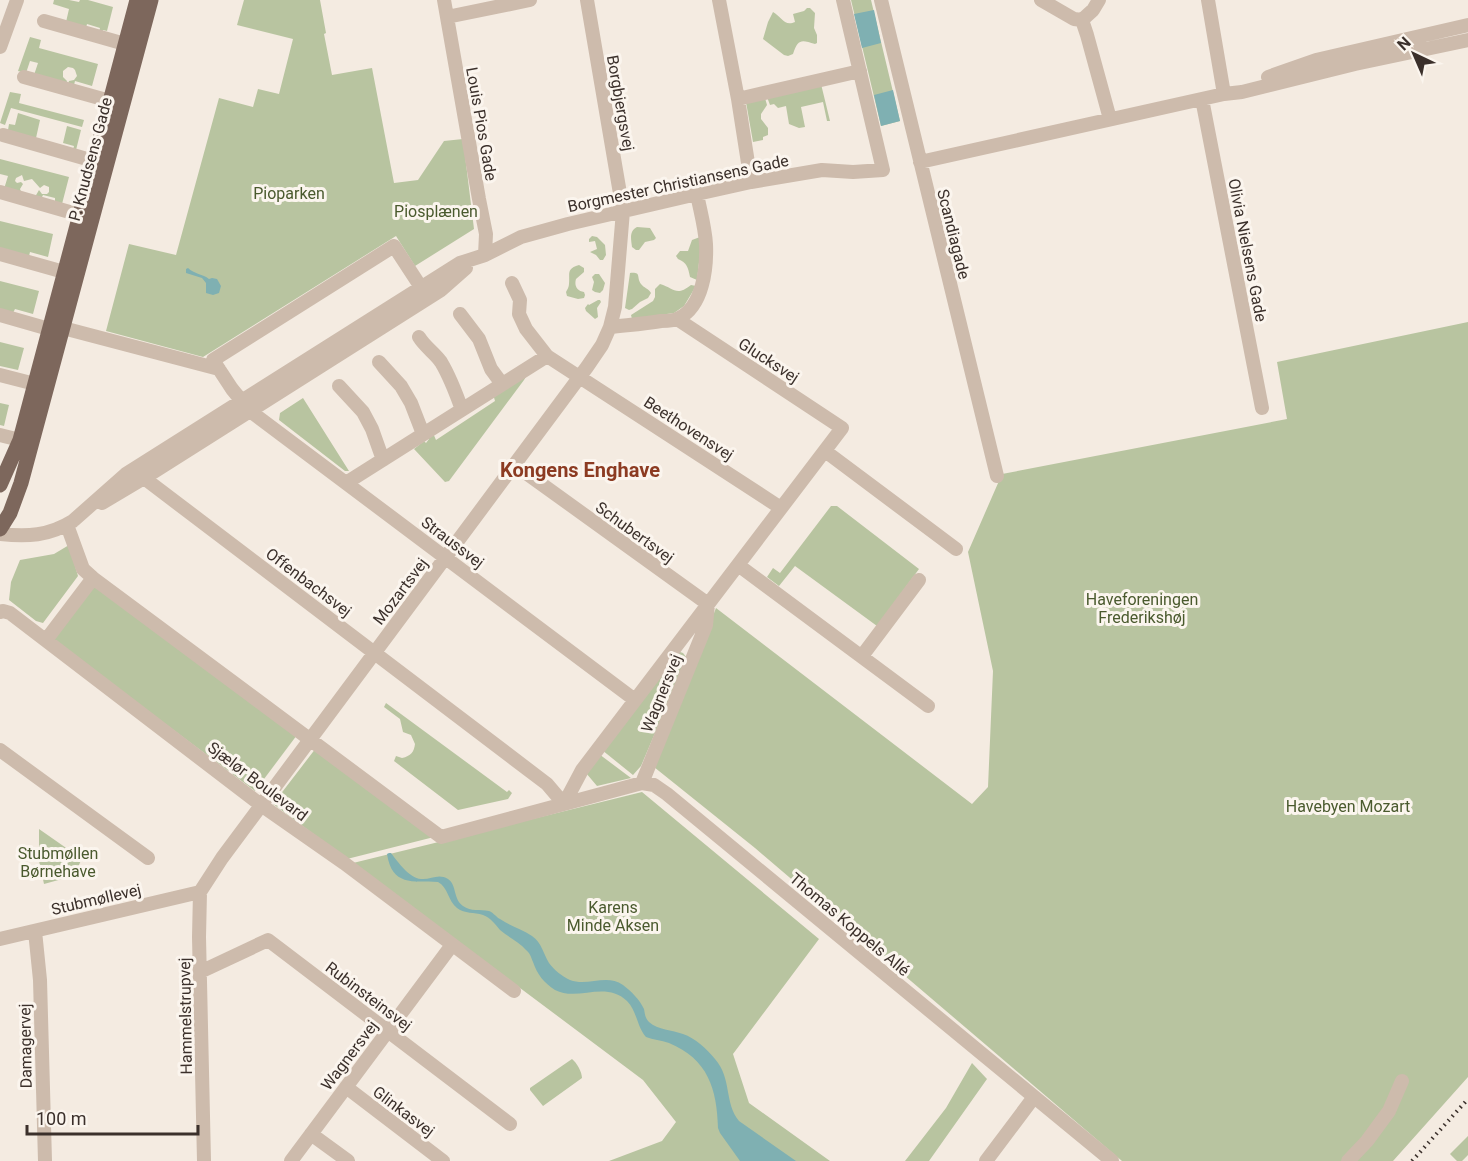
<svg xmlns="http://www.w3.org/2000/svg" width="1468" height="1161" font-family="Roboto,sans-serif">
  <style>
    .green { fill: #b8c4a0 }
    .water { fill: #7fb0b2 }
    .lines { fill: none; stroke-linecap: round; stroke-linejoin: round }
    .minor { stroke: #cdbbac; stroke-width: 14 }
    .major { stroke: #7d675c; stroke-width: 15 }
    .rail { stroke: #3b302b; stroke-width: 4; stroke-dasharray: 1.5 4.5; stroke-linecap: butt }
    .labels { text-anchor: middle; stroke-width: 6; stroke-linejoin: round; paint-order: stroke }
    .street-label { font-size: 16px; fill: #3b302b; stroke: #fbf5ee }
    .park-label { font-size: 16px; fill: #4a5a2e; stroke: #fbf5ee }
    .quarter-label { font-size: 20px; font-weight: bold; fill: #8c3b22; stroke: #fbf5ee }
  </style>
  <rect width="100%" height="100%" fill="#f4ebe1"/>
  <path class="green" d="M54,0H69L79,2L80,0H88L113,7L107,31L103,30L102,32H99L100,28L87,24L86,28L66,22L69,9L53,4Z
    M244,0H320L326,33L324,34L332,75L372,68L394,183L418,180L444,141L463,139L474,229L415,266L396,236L203,357L106,331L129,244L176,255L219,98L253,107L258,89L279,94L293,39L237,25Z
    M851,0H871L900,121L881,126Z
    M807,8H810L815,13L814,28L817,35V43L815,44C802,40 798,38 793,54L788,56L784,55L763,39L768,22L773,12C781,16 784,27 795,22L793,14L804,11Z
    M30,37L41,40L39,48L98,64L92,86L75,81L74,85L68,84L69,81L74,80L77,76L75,70L73,68L68,67L63,71V77L67,81L66,84L34,75L38,63L30,61L26,73L18,71Z
    M821,84L830,121H827L823,102L801,107L805,127L799,128L789,124L786,106L778,108L774,104L770,105L767,97Z
    M10,92L21,94L19,103L84,120L82,127L11,108L5,125L0,123Z
    M765,98L767,105L761,114V119L768,128V135L763,137V140L753,142L746,102Z
    M18,113L40,120L36,138L8,130L9,124L15,125Z
    M67,126L81,130L76,150H73L74,146L63,143Z
    M0,159L69,177L62,204L55,203V198L43,195L41,199L35,197L39,190L42,194H47L49,192V187L44,185L40,188L32,179L24,181L22,175L16,178L15,181L17,183L21,182L23,184L20,189L22,194L4,189L8,176L0,174Z
    M0,221L53,234L48,257L30,252L29,256L0,249Z
    M637,227L650,228L656,238L654,240L645,242L639,250H636L632,247C631,239 629,231 637,227Z
    M592,236L597,237L605,245L606,255L603,260H600L596,255L590,252L597,249L595,241L589,242V239Z
    M700,237L701,245L697,280L690,277C688,267 687,263 678,259L676,256L680,251H688L692,240Z
    M579,265L584,268V272L576,279C574,286 577,291 584,292L585,295L584,298L578,299L567,296L566,292C567,290 569,287 569,284C570,273 566,269 579,265Z
    M630,273C642,272 636,277 641,284C644,288 648,288 651,293L648,298L640,302L632,309L629,310L625,308Z
    M595,274H599L605,283L603,290L600,293L595,292L592,290L594,282L592,277Z
    M0,281L39,291L33,314L15,309L13,313L0,310Z
    M660,284C674,288 676,297 691,285L696,286L684,306L674,313L632,319L631,315L653,301L655,297V289Z
    M598,300H600L601,302L597,308L598,317L595,319L586,311L585,308L588,304L589,305Z
    M1468,322V1077L1393,1161H1122L755,848L654,767L716,608L972,804L988,787L993,671L968,552L1002,474L1287,419L1277,362Z
    M0,342L24,348L18,370L0,366Z
    M530,370L524,380L449,481L445,482L414,449L424,441L426,443L429,439L428,436L433,433L436,440L495,401L493,394Z
    M303,398L349,471H345L279,420L280,413Z
    M0,403L9,405L4,426L0,425Z
    M831,506H837L919,569L877,626L795,566L779,586L767,577L773,568L780,573Z
    M69,545L78,576L43,623L36,621L9,600L11,582L20,560L54,554Z
    M93,583L297,735L255,791L52,639Z
    M680,652L683,653L687,658L641,766L633,775L602,750Z
    M386,703L507,792L509,790L512,793L508,799L458,810L394,761L396,756L402,758C411,756 414,752 415,744L411,735L403,732L400,719L384,707Z
    M316,748L434,837L347,859L273,804Z
    M599,754L631,778L597,786L586,773Z
    M642,792L819,939L733,1054L749,1103L830,1161H609L662,1141L676,1122L643,1080L353,863Z
    M39,829L82,859C78,865 78,871 73,876L44,884L39,861Z
    M572,1059C577,1063 582,1072 582,1078L543,1106L530,1090V1088Z
    M972,1063L987,1079L929,1161H905L946,1108Z
    M1468,1136V1155L1462,1161H1457L1450,1154Z"/>
  <path class="water" d="M874,10L881,43L862,48L854,14Z
    M893,90L900,121L881,126L874,95Z
    M188,268C194,274 203,274 209,279L212,278L217,279L221,286L219,293L213,295L206,293V283L202,278L186,273V269Z
    M389,853H391C398,862 409,878 421,879C431,880 438,873 448,879C457,885 453,899 463,906C471,912 480,909 489,911C494,913 496,917 500,919C510,926 522,929 532,936C542,943 543,953 549,963C554,970 562,976 570,980C588,987 606,973 623,985C631,991 640,1000 644,1009C645,1014 645,1018 649,1022C658,1030 672,1030 683,1034C695,1038 707,1049 715,1059C732,1078 724,1103 739,1121L796,1161H740L720,1133L718,1128C717,1089 708,1059 669,1043C661,1040 653,1040 646,1037C637,1027 637,1011 627,1001C605,980 578,1002 555,990C544,983 537,974 533,962C531,957 530,953 526,950C519,942 508,937 500,930C495,924 491,918 483,915C474,912 465,914 457,908C448,901 448,887 438,882C412,881 392,886 387,854Z"/>
  <g class="lines">
    <path class="minor" d="M444,0L479,199L486,234L485,255
      M719,0L738,99L751,182
      M881,0L997,476
      M1041,0L1074,19L1082,20L1093,10L1099,0
      M1208,0L1224,94
      M447,17L530,0
      M1082,20L1087,35L1110,119
      M44,21L125,44
      M0,47L17,0
      M24,77L110,101
      M1268,77L1316,60L1468,25
      M738,99L860,71
      M1202,99L1262,408
      M3,135L94,161
      M920,162L1224,94L1242,92L1355,64L1468,40
      M0,192L80,215
      M0,254L64,272
      M512,283L520,300L519,314L526,329L547,356
      M428,298L394,246L213,360L232,389L250,411L635,700
      M460,314L479,339L491,369L502,384
      M0,315L49,329
      M610,327C627,325 644,324 661,321C666,321 674,321 679,318C703,306 707,268 706,244C705,227 700,210 697,194
      M63,328L219,369
      M419,337C425,347 435,353 441,362C450,377 456,393 462,410
      M379,362L401,386L411,403L423,434
      M0,375L35,384
      M339,386L363,412L372,429L383,460
      M0,435L20,440
      M825,451L956,549
      M515,465L708,604L706,625L642,783
      M144,478L547,784L564,804L582,770L842,428L677,319
      M346,483L547,356L781,508
      M102,503L144,478L441,290L466,268
      M74,520L126,474L460,263L485,255L521,237L568,224L697,194L751,182L822,170L853,172L883,170L843,0
      M67,525L83,569L93,578L441,837L642,783L654,785L667,794L1112,1161
      M0,534C27,537 49,536 73,521
      M738,565L928,706
      M0,612L3,611L10,613L261,805L344,863L514,991
      M46,640L93,578
      M862,656L919,580
      M0,750L148,858
      M35,931L40,980L45,1161
      M0,939L200,892
      M200,972L268,940L510,1124
      M346,1087L443,1161
      M311,1134L348,1161
      M204,1161L199,937L200,892L222,858L587,367L602,345L610,327L615,307L623,211L587,0
      M291,1161L452,945
      M986,1161L1034,1097
      M1348,1161L1367,1141L1389,1111L1402,1081"/>
    <path class="major" d="M0,485L20,440L137,0
      M0,529L10,513L21,483L151,0"/>
    <path class="rail" d="M1412,1161L1468,1099"/>
  </g>
  <g class="labels">
    <g class="street-label">
      <text transform="translate(621 103) rotate(80)" y="6">Borgbjergsvej</text>
      <text transform="translate(482 124) rotate(80)" y="6">Louis Pios Gade</text>
      <text transform="translate(90 159) rotate(-75)" y="6">P. Knudsens Gade</text>
      <text transform="translate(678 183) rotate(-12)" y="6">Borgmester Christiansens Gade</text>
      <text transform="translate(954 234) rotate(76)" y="6">Scandiagade</text>
      <text transform="translate(1248 250) rotate(79)" y="6">Olivia Nielsens Gade</text>
      <text transform="translate(769 360) rotate(33)" y="6">Glucksvej</text>
      <text transform="translate(689 428) rotate(33)" y="6">Beethovensvej</text>
      <text transform="translate(635 532) rotate(36)" y="6">Schubertsvej</text>
      <text transform="translate(453 542) rotate(37)" y="6">Straussvej</text>
      <text transform="translate(309 582) rotate(37)" y="6">Offenbachsvej</text>
      <text transform="translate(400 591) rotate(-53)" y="6">Mozartsvej</text>
      <text transform="translate(661 693) rotate(-68)" y="6">Wagnersvej</text>
      <text transform="translate(258 781) rotate(37)" y="6">Sjælør Boulevard</text>
      <text transform="translate(96 899) rotate(-13)" y="6">Stubmøllevej</text>
      <text transform="translate(850 924) rotate(40)" y="6">Thomas Koppels Allé</text>
      <text transform="translate(369 996) rotate(37)" y="6">Rubinsteinsvej</text>
      <text transform="translate(185 1016) rotate(-91)" y="6">Hammelstrupvej</text>
      <text transform="translate(25 1046) rotate(-91)" y="6">Damagervej</text>
      <text transform="translate(349 1055) rotate(-53)" y="6">Wagnersvej</text>
      <text transform="translate(404 1111) rotate(37)" y="6">Glinkasvej</text>
    </g>
    <g class="park-label">
      <text x="289" y="199">Pioparken</text>
      <text x="436" y="217">Piosplænen</text>
      <text x="1142" y="605">Haveforeningen<tspan x="1142" dy="18">Frederikshøj</tspan></text>
      <text x="1348" y="812">Havebyen Mozart</text>
      <text x="58" y="859">Stubmøllen<tspan x="58" dy="18">Børnehave</tspan></text>
      <text x="613" y="913">Karens<tspan x="613" dy="18">Minde Aksen</tspan></text>
    </g>
    <g class="quarter-label">
      <text x="580" y="477">Kongens Enghave</text>
    </g>
  </g>
  <g transform="translate(1414 54) rotate(316)" stroke="#fbf5ee" stroke-width="4.5" paint-order="stroke">
  <path d="M0-4.5L10 22L0 15L-10 22Z" fill="#3b302b"/>
  <text y="-9" font-size="16" font-weight="bold" text-anchor="middle" fill="#3b302b">N</text>
  </g>
  <path d="M27 1125v9h171v-9" fill="none" stroke="#3b302b" stroke-width="3"/>
  <text x="36" y="1125" font-size="18" fill="#3b302b" stroke="#fbf5ee" stroke-width="4.5" paint-order="stroke">100 m</text>
</svg>
